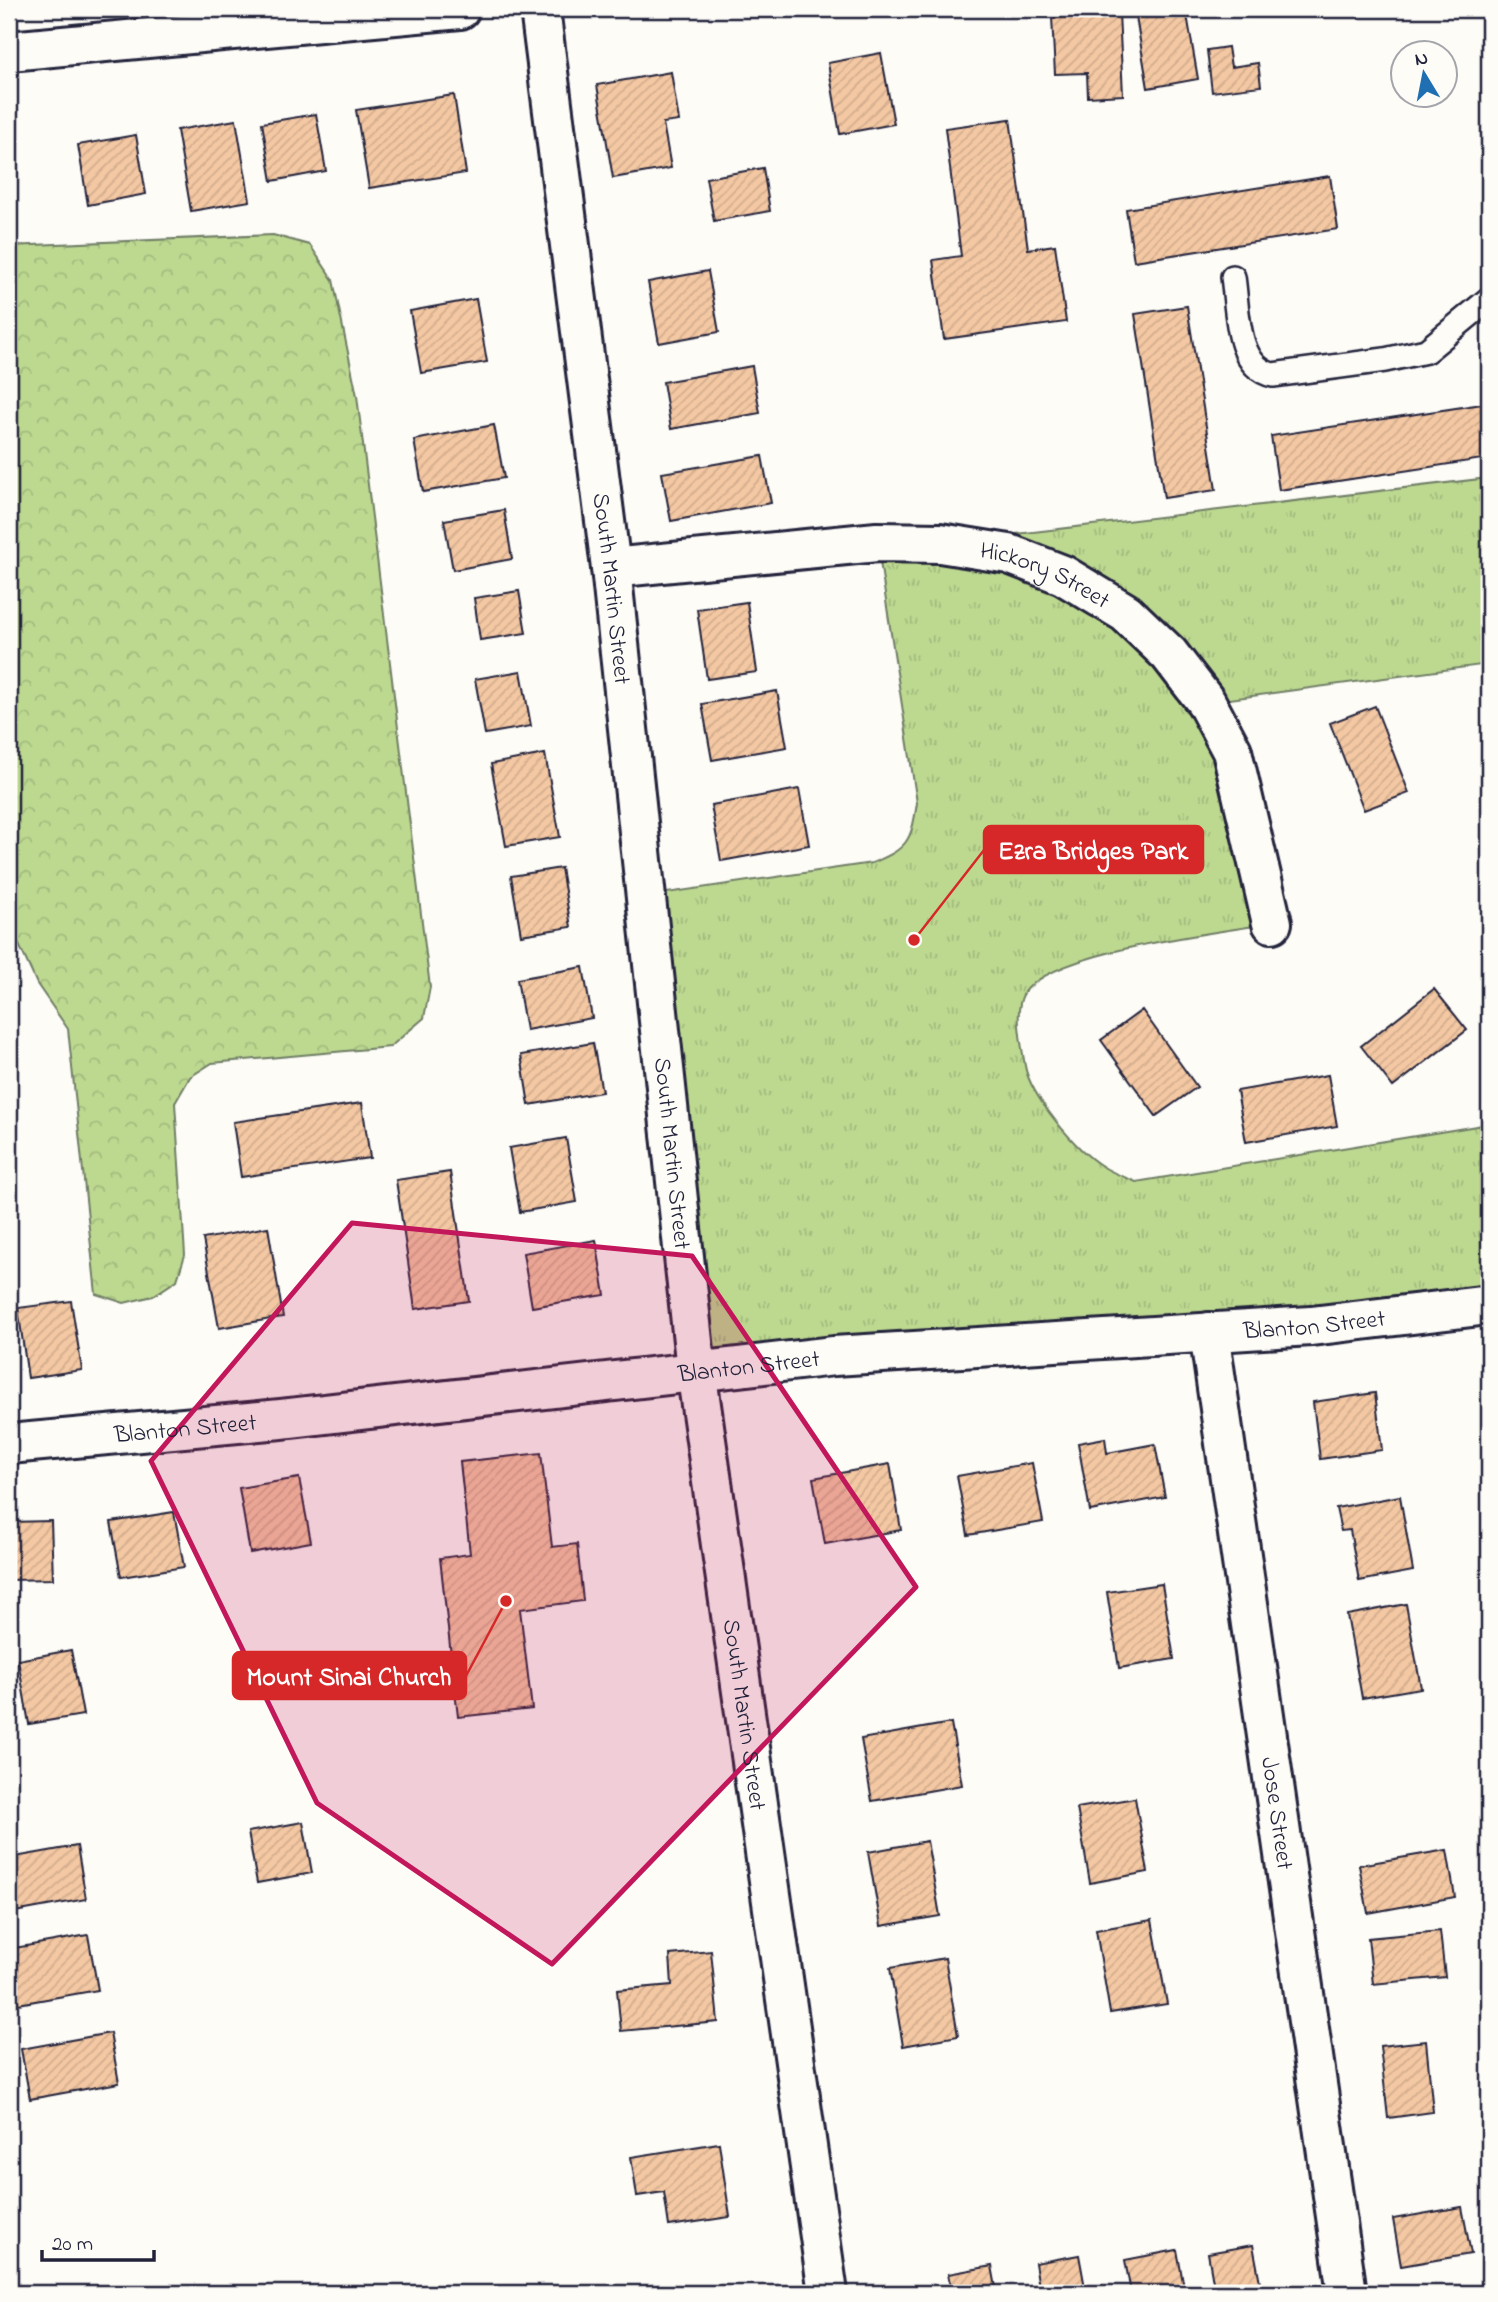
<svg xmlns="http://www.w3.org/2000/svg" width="1498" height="2302" font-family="'Indie Flower',sans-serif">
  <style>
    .forest { fill: url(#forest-crowns); stroke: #707e66; stroke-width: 2 }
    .park { fill: url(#park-tufts); stroke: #707e66; stroke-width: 2 }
    .building { fill: url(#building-hatch); stroke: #22223b; stroke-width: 2 }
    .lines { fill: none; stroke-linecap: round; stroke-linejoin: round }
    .lane-casing { stroke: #22223b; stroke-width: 28 }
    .street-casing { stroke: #22223b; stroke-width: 44 }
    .lane { stroke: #fdfcf7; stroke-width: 23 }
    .street { stroke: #fdfcf7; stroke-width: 38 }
    .marked { fill: #c2185b; fill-opacity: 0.2; stroke: #c2185b; stroke-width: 5; stroke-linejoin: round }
    .labels { text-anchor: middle; stroke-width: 5; stroke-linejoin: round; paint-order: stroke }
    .street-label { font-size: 24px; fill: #22223b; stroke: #fdfcf7 }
    .leader { fill: none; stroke: #d62828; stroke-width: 2.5 }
    .callout-dot { fill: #d62828; stroke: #fdfcf7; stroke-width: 2.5 }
    .callout { fill: #d62828; stroke: #d62828; stroke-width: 2.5 }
    .callout-label { font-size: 26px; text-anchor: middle; font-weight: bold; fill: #fff }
  </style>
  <defs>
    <pattern id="forest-crowns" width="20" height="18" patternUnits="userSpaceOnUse" patternTransform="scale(1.75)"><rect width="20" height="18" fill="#bdd990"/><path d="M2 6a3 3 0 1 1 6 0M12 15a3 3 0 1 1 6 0" fill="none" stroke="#a2ba7d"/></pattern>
    <pattern id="park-tufts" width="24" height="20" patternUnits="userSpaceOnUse" patternTransform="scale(1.75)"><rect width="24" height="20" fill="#bdd990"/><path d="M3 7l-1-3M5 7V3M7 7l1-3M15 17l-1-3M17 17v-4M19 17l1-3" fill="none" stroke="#a2ba7d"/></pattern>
    <pattern id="building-hatch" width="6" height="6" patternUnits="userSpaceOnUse" patternTransform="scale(1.75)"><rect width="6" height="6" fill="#f4c8a3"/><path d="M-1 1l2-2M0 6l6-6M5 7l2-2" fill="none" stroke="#d1ac8d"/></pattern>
  </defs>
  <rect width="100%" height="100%" fill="#fdfcf7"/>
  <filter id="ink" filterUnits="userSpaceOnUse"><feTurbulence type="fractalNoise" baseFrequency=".0143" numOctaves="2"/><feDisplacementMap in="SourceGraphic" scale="14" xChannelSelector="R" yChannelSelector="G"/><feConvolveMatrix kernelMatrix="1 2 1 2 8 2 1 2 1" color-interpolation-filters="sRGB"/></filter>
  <g filter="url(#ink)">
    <path class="forest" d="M273,235L310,245L333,280L357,396L430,987L424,1018L390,1047L212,1063L190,1077L175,1103L185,1255L177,1280L153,1296L124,1303L96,1294L68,1029L37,984L9,923V246Z"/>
    <path class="park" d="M1489,478V664L1207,702L1272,923C1218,933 1054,950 1024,993C1013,1010 1022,1047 1025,1066C1030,1095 1076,1150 1102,1166C1112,1173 1125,1177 1136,1182L1489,1124V1305L696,1370L646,896L872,863C908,848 911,842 917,803L877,542L940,543Z"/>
    <path class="building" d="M1149,9H1186L1198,79L1148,88L1135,11Z
      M1119,13L1123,95L1088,97L1087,73L1055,74L1052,17Z
      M1228,47L1231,67L1258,63L1261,86L1212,92L1207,50Z
      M881,53L894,124L840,134L828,63Z
      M671,72L679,121L663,123L671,168L613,178L597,85Z
      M454,95L466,173L369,188L356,110Z
      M316,114L326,171L272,181L262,123Z
      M1010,119L1028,249L1055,245L1066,322L944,339L933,260L961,256L945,128Z
      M236,120L250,201L191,211L177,130Z
      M136,135L146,194L88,205L78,145Z
      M763,168L770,211L714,221L706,178Z
      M9,173L13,213L9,214Z
      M1330,176L1338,229L1134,261L1126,209Z
      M708,271L719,332L659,343L648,282Z
      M476,299L487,362L421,373L410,311Z
      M1187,306L1216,490L1164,498L1135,314Z
      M752,366L760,413L671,429L663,382Z
      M1489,403V458L1279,490L1271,436Z
      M494,425L504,478L423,492L414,440Z
      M762,456L771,503L671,521L662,473Z
      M504,510L512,559L453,570L444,520Z
      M519,591L526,633L480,640L474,598Z
      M747,602L757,672L707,679L697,609Z
      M521,671L531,726L485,734L475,679Z
      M777,691L787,747L712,760L702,704Z
      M1375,706L1409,793L1364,810L1330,723Z
      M545,754L560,837L506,846L491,764Z
      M799,789L809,845L721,861L711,805Z
      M561,868L571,927L521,935L511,876Z
      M583,967L592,1018L526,1030L517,979Z
      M1434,989L1467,1030L1393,1087L1361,1046Z
      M1142,1010L1197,1087L1156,1116L1101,1040Z
      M593,1043L602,1092L529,1105L521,1055Z
      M1328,1075L1337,1126L1246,1142L1237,1091Z
      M362,1103L370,1158L241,1177L233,1122Z
      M566,1138L577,1202L520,1212L509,1148Z
      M450,1172L469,1301L415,1309L396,1180Z
      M268,1227L283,1317L219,1328L203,1239Z
      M596,1240L605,1295L532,1307L523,1253Z
      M71,1301L82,1370L28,1378L18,1308Z
      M1375,1393L1382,1450L1320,1459L1313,1402Z
      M1105,1438L1107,1453L1155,1444L1165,1497L1090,1511L1078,1443Z
      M541,1453L552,1547L577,1544L583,1601L520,1609L532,1709L458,1717L440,1558L470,1554L460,1462Z
      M1032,1463L1043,1522L968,1535L957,1476Z
      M890,1464L901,1530L825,1544L813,1478Z
      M299,1478L311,1542L250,1553L239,1488Z
      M1400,1496L1413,1571L1359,1581L1350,1530L1341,1531L1336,1508Z
      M174,1512L184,1567L121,1577L111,1522Z
      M51,1521L53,1579L9,1580V1522Z
      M1162,1584L1174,1659L1119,1668L1107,1592Z
      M1406,1604L1421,1688L1362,1698L1347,1615Z
      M71,1650L83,1715L29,1724L18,1660Z
      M951,1723L962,1785L872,1801L861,1739Z
      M1135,1798L1148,1872L1090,1883L1077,1808Z
      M303,1822L312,1873L257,1883L248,1832Z
      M927,1841L940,1916L881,1926L868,1852Z
      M77,1846L86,1899L9,1913V1858Z
      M1447,1850L1455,1897L1368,1913L1359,1865Z
      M1152,1920L1167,2004L1110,2013L1096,1930Z
      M1440,1931L1445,1977L1373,1984L1368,1938Z
      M88,1935L98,1990L18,2004L9,1949Z
      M711,1951L718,2022L621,2031L617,1990L672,1985L670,1955Z
      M945,1958L958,2036L903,2046L890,1968Z
      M110,2033L119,2083L30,2099L21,2049Z
      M1426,2041L1433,2112L1388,2118L1380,2046Z
      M719,2143L730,2217L669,2226L664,2192L637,2196L631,2157Z
      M1462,2207L1471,2254L1401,2266L1393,2219Z
      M1253,2245L1262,2293H1215L1208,2253Z
      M1177,2250L1185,2293H1131L1125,2260Z
      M1079,2255L1086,2293H1040L1035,2263Z
      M992,2266L997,2293H952L948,2274Z
      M493,2288L494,2293H462Z"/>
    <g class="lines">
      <defs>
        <path id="lane" d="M1233,277C1238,308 1235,367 1273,375L1385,360L1426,351L1489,299"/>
        <g id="street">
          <path id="s1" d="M540,9L611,568L696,1370L828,2293"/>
          <path d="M9,51L460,9"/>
          <path id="s2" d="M611,568L877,542L940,543L1009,554L1063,575L1126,613L1169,654L1206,702L1232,751L1272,923"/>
          <path id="s3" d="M1209,1332L1347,2293"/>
          <path id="s4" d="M9,1444L281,1419L834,1356L1311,1326L1489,1305"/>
        </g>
      </defs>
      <use href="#lane" class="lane-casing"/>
      <use href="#street" class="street-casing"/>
      <use href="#lane" class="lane"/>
      <use href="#street" class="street"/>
    </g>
  </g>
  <path class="marked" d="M352,1223L692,1256L916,1587L552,1964L317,1803L151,1461Z"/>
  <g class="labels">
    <g class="street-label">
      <text dy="8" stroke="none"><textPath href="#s2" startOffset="441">Hickory Street</textPath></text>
      <text dy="8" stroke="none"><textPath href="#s1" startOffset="584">South Martin Street</textPath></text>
      <text dy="8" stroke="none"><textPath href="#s1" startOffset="1152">South Martin Street</textPath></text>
      <text dy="8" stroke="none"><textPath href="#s4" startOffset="1311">Blanton Street</textPath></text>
      <text dy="8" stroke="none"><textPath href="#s4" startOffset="744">Blanton Street</textPath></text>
      <text dy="8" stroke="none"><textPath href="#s4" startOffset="177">Blanton Street</textPath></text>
      <text dy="8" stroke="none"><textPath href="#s1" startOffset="1718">South Martin Street</textPath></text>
      <text dy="8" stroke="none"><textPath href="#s3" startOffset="486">Jose Street</textPath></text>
    </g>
  </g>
  <path class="leader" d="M914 940L984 850M506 1601L466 1676"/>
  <g class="callout-dot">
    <circle cx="914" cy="940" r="7"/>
    <circle cx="506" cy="1601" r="7"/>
  </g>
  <g class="callout">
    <rect x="984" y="826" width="219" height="47" rx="7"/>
    <rect x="233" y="1652" width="233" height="47" rx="7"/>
  </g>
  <g class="callout-label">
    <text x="1093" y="859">Ezra Bridges Park</text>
    <text x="349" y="1685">Mount Sinai Church</text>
  </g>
  <rect width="1498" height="2302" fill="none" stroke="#fdfcf7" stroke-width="35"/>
  <rect x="18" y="18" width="1463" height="2267" fill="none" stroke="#22223b" stroke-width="2.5" filter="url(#ink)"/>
  <g transform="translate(1424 74) rotate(350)"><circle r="33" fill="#fdfcf7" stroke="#a5a5ac" stroke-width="2"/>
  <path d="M0-5L12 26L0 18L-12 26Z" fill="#1f6fb2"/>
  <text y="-10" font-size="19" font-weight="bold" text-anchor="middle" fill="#22223b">N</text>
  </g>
  <path d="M42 2250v10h112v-10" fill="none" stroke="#22223b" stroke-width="3.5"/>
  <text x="52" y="2250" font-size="21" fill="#22223b" stroke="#fdfcf7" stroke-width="5" paint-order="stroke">20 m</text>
</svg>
